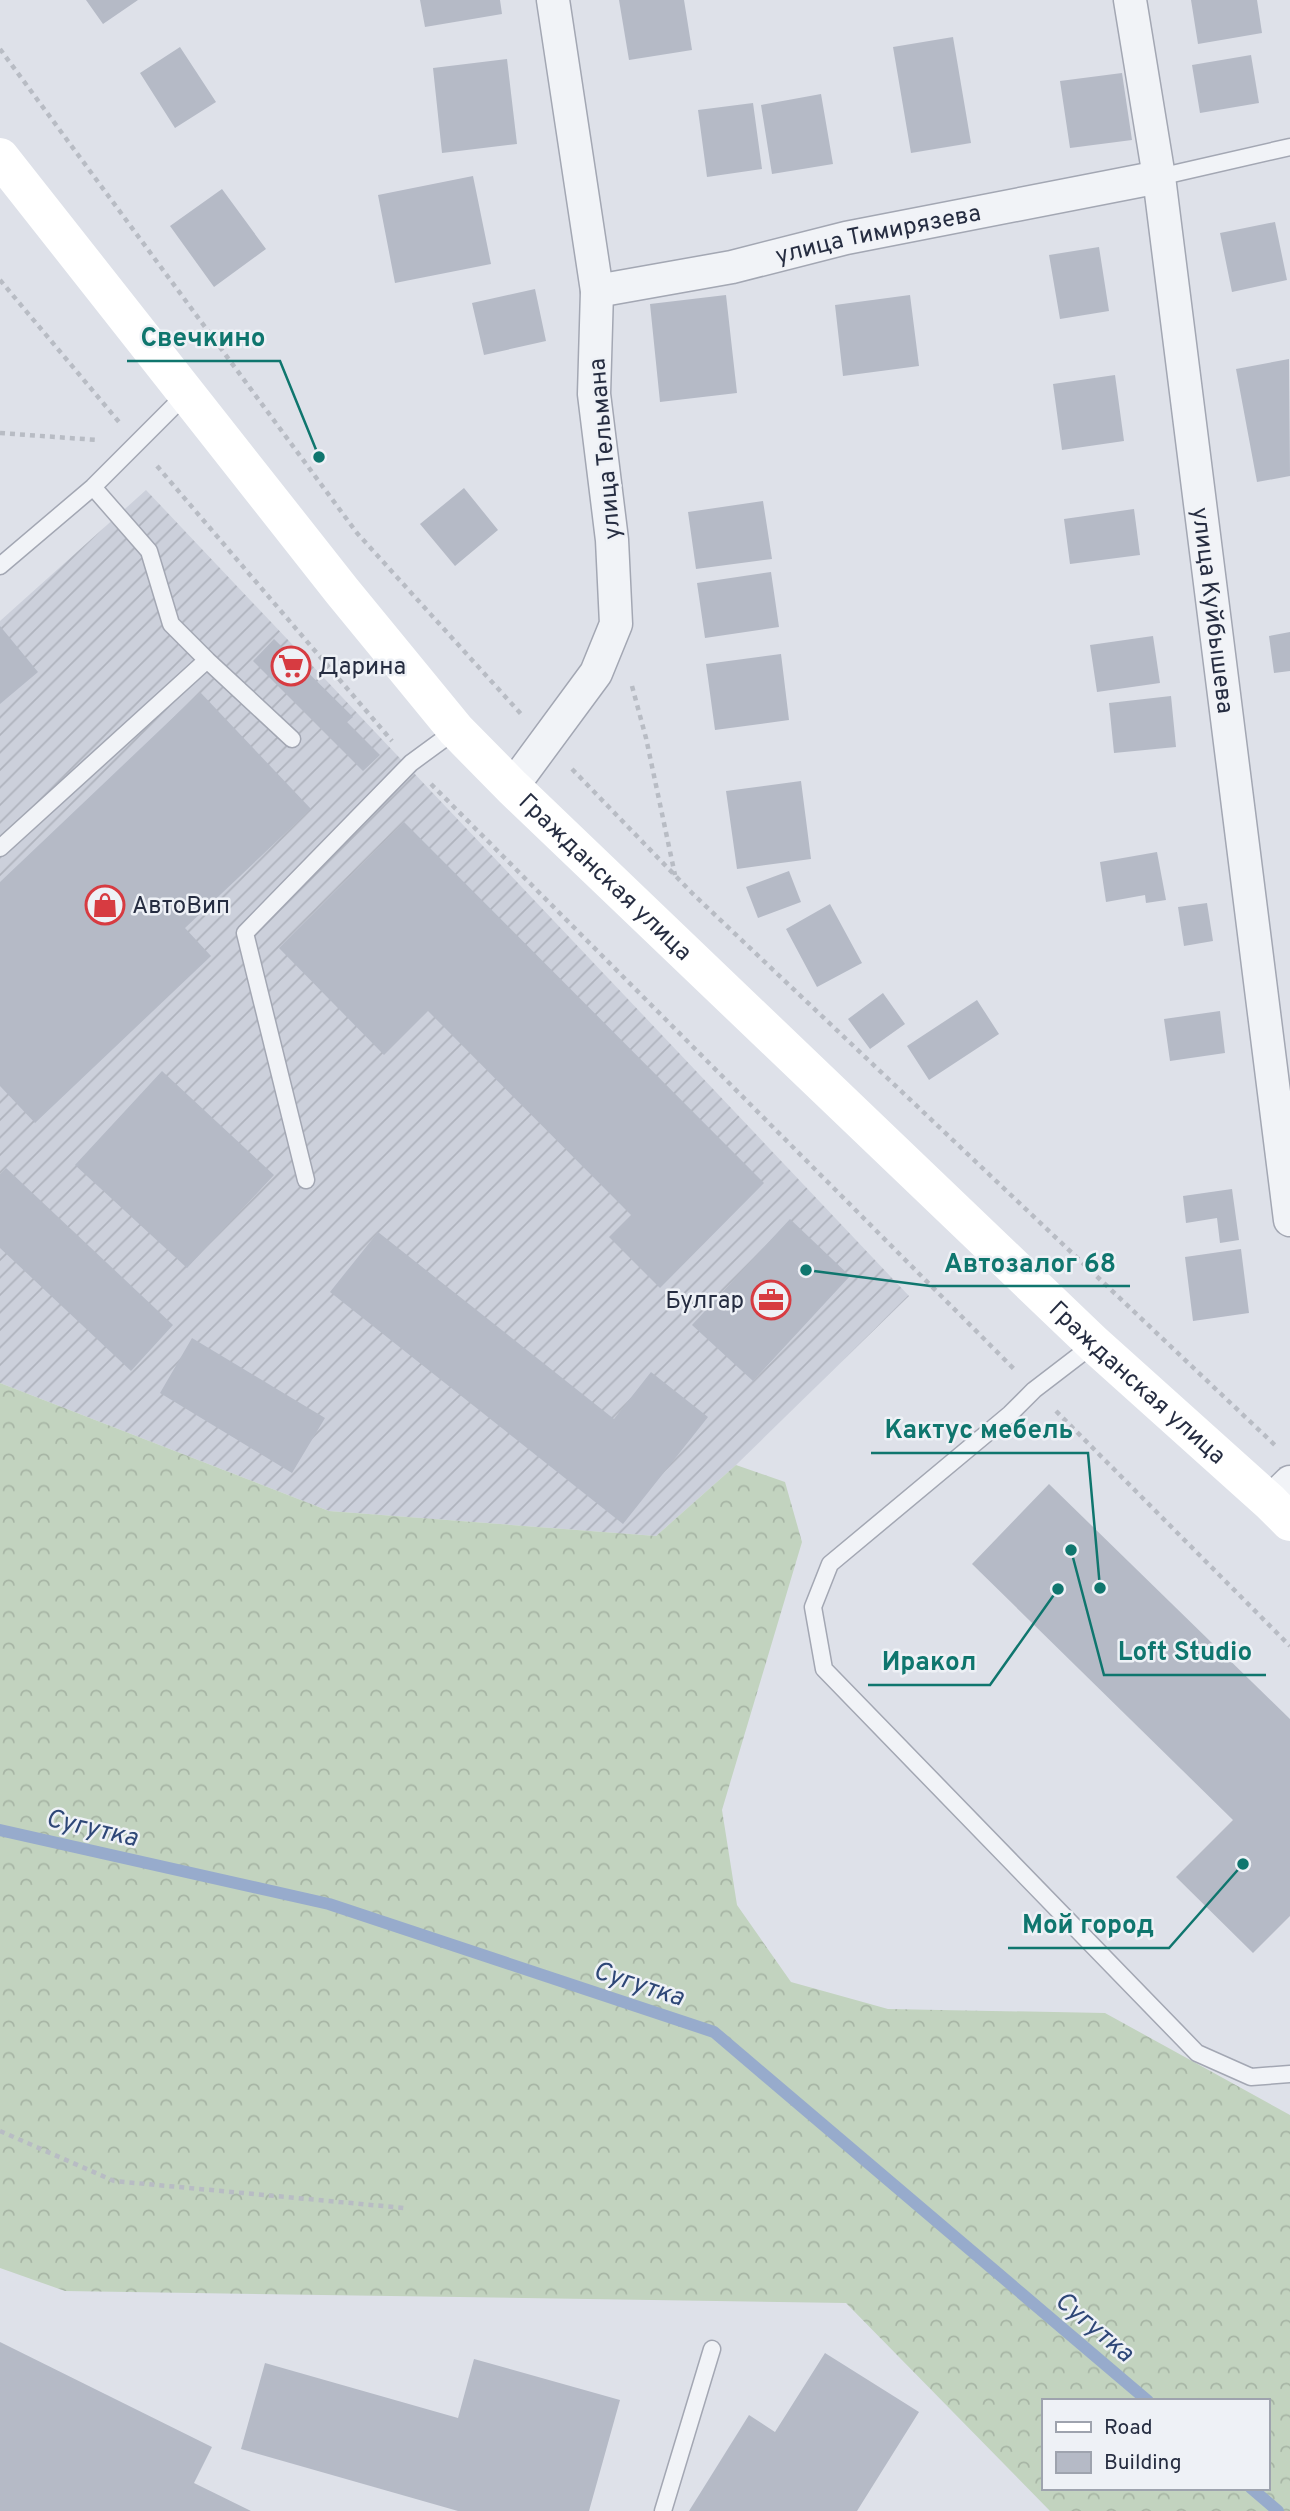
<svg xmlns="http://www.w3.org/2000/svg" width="1290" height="2511" font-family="Overpass,sans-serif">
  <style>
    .industrial { fill: url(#industrial-furrows) }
    .forest { fill: url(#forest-crowns); fill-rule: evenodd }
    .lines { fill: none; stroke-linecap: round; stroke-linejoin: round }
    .stream { stroke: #97abcc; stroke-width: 12 }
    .building { fill: #b5bac6 }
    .service-casing { stroke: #a3a7b3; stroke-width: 19 }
    .minor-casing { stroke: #a3a7b3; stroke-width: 35 }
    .path { stroke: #b8bcc4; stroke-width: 4.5; stroke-dasharray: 5 5; stroke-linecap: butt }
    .service { stroke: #f1f3f7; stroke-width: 16 }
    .minor { stroke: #f1f3f7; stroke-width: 32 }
    .secondary { stroke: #fff; stroke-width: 38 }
    .labels { text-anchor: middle; stroke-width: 5; stroke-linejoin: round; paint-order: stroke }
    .street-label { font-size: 24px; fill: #262d41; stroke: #eef1f6 }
    .poi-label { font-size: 24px; fill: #262d41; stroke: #eef1f6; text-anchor: start }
    .water-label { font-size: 26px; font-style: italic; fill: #2e4777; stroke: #eef1f6 }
    .leader { fill: none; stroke: #0f766e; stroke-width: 2.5 }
    .callout-dot { fill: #0f766e; stroke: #eef1f6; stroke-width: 2.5 }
    .callout-label { font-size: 26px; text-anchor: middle; font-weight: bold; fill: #0f766e; stroke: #eef1f6; stroke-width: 5; stroke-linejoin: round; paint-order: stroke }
  </style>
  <defs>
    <pattern id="industrial-furrows" width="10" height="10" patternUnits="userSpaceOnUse" patternTransform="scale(1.75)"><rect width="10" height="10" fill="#ccd0db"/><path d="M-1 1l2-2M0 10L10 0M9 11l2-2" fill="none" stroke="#afb3bd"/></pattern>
    <pattern id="forest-crowns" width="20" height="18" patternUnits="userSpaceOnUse" patternTransform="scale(1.75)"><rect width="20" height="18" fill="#c2d3bf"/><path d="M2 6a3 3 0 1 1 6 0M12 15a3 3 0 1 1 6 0" fill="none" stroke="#a7b5a5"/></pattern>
  </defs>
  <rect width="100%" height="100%" fill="#dee1e9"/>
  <path class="industrial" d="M146,490L909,1296L736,1465L656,1536L329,1511L0,1383V621Z"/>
  <path class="forest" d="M0,1383L329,1511L656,1536L736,1465L785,1482L802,1542L722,1810L737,1905L791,1982L888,2009L1105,2013L1290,2115V2511H1050L846,2303L65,2291L0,2268ZM1043,2401H1267V2488H1043Z"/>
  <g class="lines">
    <path class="stream" d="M0,1830L329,1904L714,2032L1148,2401
      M1251,2488L1278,2511"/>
  </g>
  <path class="building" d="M86,0H138L103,24Z
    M420,0H500L502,14L425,27Z
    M619,0H684L692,50L629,60Z
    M1191,0H1257L1262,33L1198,44Z
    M953,37L971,143L911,153L893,47Z
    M180,47L216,102L175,128L140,73Z
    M1251,55L1259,103L1200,113L1192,65Z
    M507,59L517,144L442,153L433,68Z
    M1122,73L1132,140L1070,148L1060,81Z
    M821,94L833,164L772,174L761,105Z
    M753,103L762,169L707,177L698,110Z
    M473,176L491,264L395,283L378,195Z
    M222,189L266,249L214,287L170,226Z
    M1275,222L1287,280L1232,292L1220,233Z
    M1099,247L1109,311L1060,319L1049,255Z
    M535,289L546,341L484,355L472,303Z
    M726,295L737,393L660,402L650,304Z
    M910,295L919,366L843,376L835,305Z
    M1289,359L1290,476L1257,482L1236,369Z
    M1115,375L1124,441L1062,450L1053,384Z
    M464,488L498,530L455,566L420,524Z
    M763,501L772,559L696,569L688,512Z
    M1134,509L1140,555L1070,564L1064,519Z
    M771,572L779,627L705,638L697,583Z
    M0,626L38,672L0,704Z
    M1290,632V671L1274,673L1269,636Z
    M1153,636L1160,683L1097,692L1090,645Z
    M274,639L353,717L347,722L380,755L363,771L253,661Z
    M781,654L789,720L715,730L706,664Z
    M200,692L311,809L185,928L211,956L35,1123L0,1086V882Z
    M1171,696L1176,747L1114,753L1109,703Z
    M801,781L811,859L737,869L726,791Z
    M404,822L764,1183L660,1288L609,1237L631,1215L428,1011L384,1055L279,948Z
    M1157,852L1166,900L1146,903L1145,895L1106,902L1100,862Z
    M789,871L801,902L758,918L746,887Z
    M1207,903L1213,941L1184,946L1178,907Z
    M830,904L862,963L817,987L786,929Z
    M883,993L905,1024L870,1049L848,1019Z
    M977,1000L999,1034L929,1080L907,1046Z
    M1220,1011L1225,1053L1170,1061L1164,1019Z
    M162,1071L274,1175L187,1268L75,1165Z
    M6,1168L173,1325L131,1371L0,1248V1174Z
    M1232,1189L1239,1240L1220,1243L1217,1218L1186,1223L1183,1196Z
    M790,1219L850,1276L753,1381L692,1325Z
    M378,1232L614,1419L651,1372L708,1417L623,1524L330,1292Z
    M1241,1249L1249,1313L1193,1321L1185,1257Z
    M192,1338L325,1418L292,1473L160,1393Z
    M1049,1484L1290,1719V1916L1253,1953L1176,1877L1233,1820L972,1564Z
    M0,2342L212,2447L194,2483L251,2511H0Z
    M825,2353L919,2412L857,2511H689L749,2415L775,2432Z
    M474,2359L620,2400L589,2511H458L241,2449L265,2363L458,2418Z"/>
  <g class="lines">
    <defs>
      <path id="service" d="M1159,177L1290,147
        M93,487L149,551L171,624L207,660
        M0,566L93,487L186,394
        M0,848L207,660L292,739
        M306,1180L245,933L411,763L456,730
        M1094,1344L1034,1390L1010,1414L830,1564L813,1607L824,1669L1197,2053L1251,2077L1290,2074
        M663,2511L712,2349"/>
      <g id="minor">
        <path id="s1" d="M1130,0L1159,177L1290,1220"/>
        <path id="s2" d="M597,291L732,267L846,238L1159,177"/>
        <path d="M512,787L596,673L616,624L612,540L594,394L597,291L553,0"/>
        <path d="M1270,1502L1290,1482"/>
      </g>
    </defs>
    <use href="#service" class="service-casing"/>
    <use href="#minor" class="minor-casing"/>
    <path class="path" d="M0,49L357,533L521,714
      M0,280L119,422
      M0,433L97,440
      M157,466L392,741
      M632,686L646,738L675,875
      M572,769L693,894L1277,1447
      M431,784L1015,1370
      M1056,1411L1290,1646
      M0,2131L114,2181L404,2208"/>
    <use href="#service" class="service"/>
    <use href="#minor" class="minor"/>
    <path class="secondary" id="s3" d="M0,157L342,591L456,730L512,787L1094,1344L1270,1502L1290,1522"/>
  </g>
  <defs>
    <symbol id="supermarket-ring" viewBox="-11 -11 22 22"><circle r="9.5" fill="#eef1f6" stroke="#d73b41" stroke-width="1.5"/><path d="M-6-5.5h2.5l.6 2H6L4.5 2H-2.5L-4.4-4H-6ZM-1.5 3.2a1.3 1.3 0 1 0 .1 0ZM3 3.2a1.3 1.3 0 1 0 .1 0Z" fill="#d73b41"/></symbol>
    <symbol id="shop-ring" viewBox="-11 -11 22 22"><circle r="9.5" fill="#eef1f6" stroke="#d73b41" stroke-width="1.5"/><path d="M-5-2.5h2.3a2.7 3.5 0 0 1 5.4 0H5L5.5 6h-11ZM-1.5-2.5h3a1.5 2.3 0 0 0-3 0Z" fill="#d73b41"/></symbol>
    <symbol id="office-ring" viewBox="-11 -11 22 22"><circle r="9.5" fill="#eef1f6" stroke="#d73b41" stroke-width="1.5"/><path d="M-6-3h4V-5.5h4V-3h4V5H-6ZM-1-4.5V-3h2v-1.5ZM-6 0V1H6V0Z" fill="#d73b41"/></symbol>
  </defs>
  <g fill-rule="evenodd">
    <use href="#supermarket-ring" x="269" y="644" width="44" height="44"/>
    <use href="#shop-ring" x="83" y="883" width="44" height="44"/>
    <use href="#office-ring" x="749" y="1278" width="44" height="44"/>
  </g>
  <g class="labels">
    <g class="street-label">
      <text dy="8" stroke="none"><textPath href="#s2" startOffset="287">улица Тимирязева</textPath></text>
      <text transform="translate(604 449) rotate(-95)" y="8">улица Тельмана</text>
      <text dy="8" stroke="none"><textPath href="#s1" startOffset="616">улица Куйбышева</textPath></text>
      <text dy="8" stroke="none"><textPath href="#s3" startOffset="942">Гражданская улица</textPath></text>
      <text dy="8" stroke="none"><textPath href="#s3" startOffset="1676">Гражданская улица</textPath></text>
    </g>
    <g class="poi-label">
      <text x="318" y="674">Дарина</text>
      <text x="132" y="913">АвтоВип</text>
      <text x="744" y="1308" text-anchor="end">Булгар</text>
    </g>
    <g class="water-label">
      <text transform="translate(92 1827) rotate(13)" y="9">Сугутка</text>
      <text transform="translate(639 1983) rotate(18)" y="9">Сугутка</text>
      <text transform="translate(1095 2326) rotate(40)" y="9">Сугутка</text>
    </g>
  </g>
  <path class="leader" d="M319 457L280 361H127M806 1270L930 1286H1130M1100 1588L1088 1453H871M1071 1550L1104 1675H1266M1058 1589L990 1685H868M1243 1864L1169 1948H1008"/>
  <g class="callout-dot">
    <circle cx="319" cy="457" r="7"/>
    <circle cx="806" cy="1270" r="7"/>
    <circle cx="1100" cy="1588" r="7"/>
    <circle cx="1071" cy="1550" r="7"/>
    <circle cx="1058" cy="1589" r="7"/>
    <circle cx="1243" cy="1864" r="7"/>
  </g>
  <g class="callout-label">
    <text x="203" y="346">Свечкино</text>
    <text x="1030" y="1272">Автозалог 68</text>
    <text x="979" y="1438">Кактус мебель</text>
    <text x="1185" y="1660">Loft Studio</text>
    <text x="929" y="1670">Иракол</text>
    <text x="1088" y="1933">Мой город</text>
  </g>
  <rect x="1042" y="2399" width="228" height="91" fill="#eef1f6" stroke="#9ea3ae" stroke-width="2"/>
  <rect x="1056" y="2422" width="35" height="10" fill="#ffffff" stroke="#9ea3ae" stroke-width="2"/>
  <text x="1104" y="2434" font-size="21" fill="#262d41">Road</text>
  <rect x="1056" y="2452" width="35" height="21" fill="#b5bac6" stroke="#9ea3ae" stroke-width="2"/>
  <text x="1104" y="2469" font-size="21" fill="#262d41">Building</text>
</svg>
